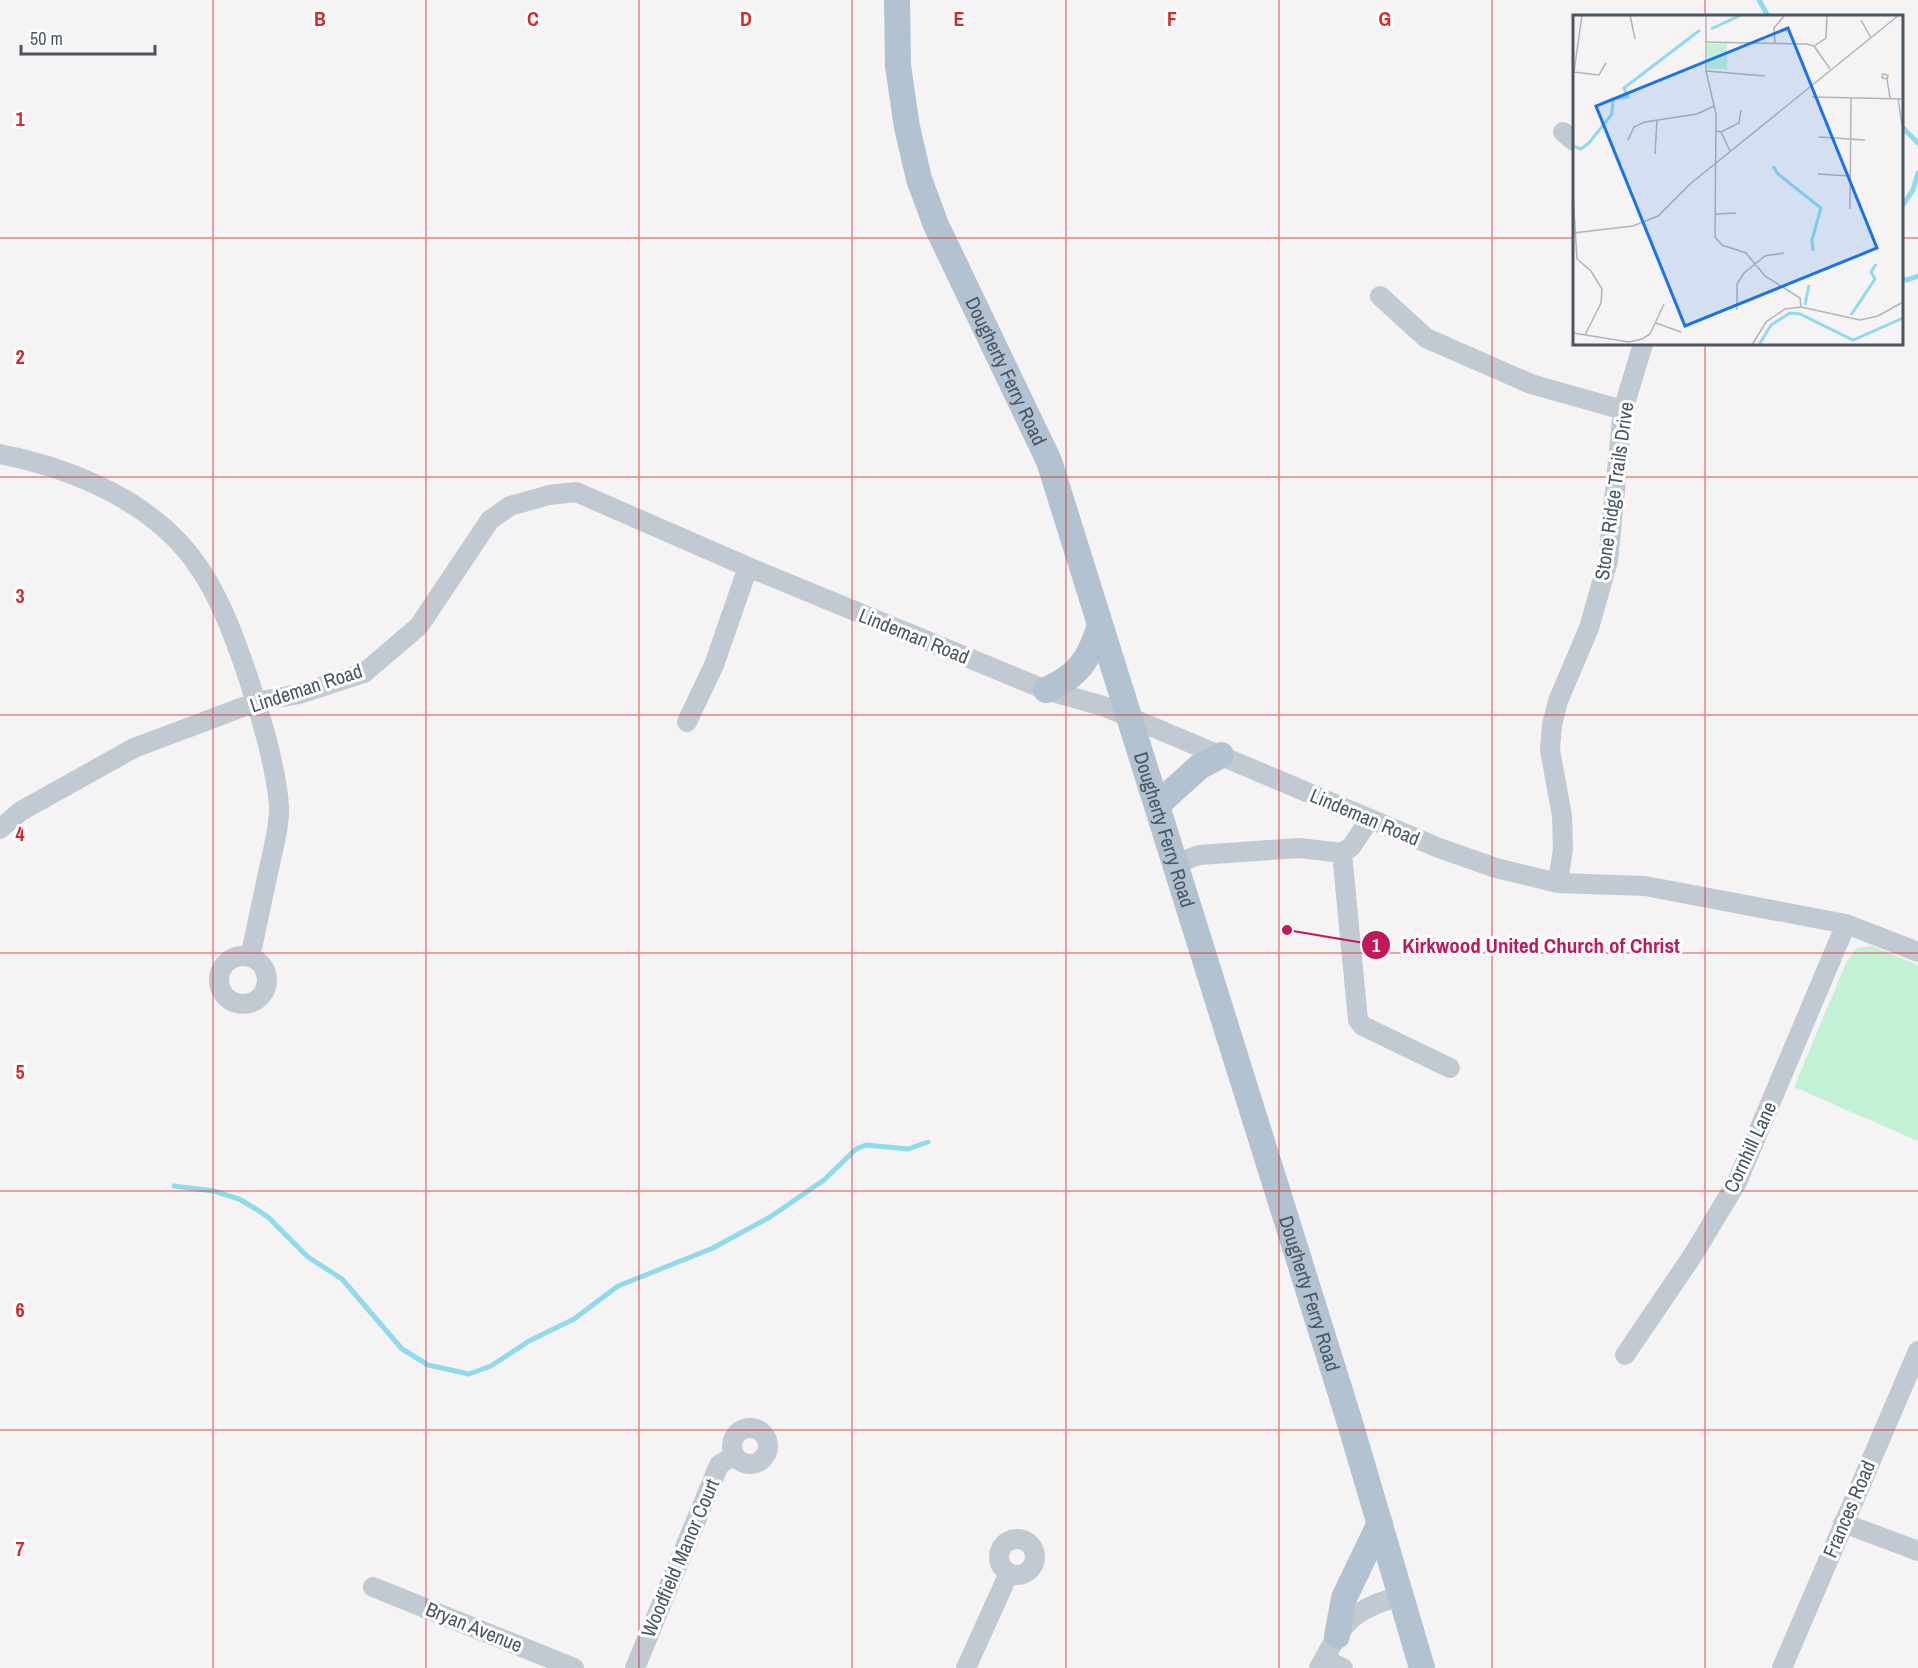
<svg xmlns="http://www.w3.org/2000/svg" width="1918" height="1668" font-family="'Archivo Narrow',sans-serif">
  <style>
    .green { fill: #c3f1d5 }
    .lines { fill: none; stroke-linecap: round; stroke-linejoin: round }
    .stream { stroke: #90daee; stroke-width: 5 }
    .minor { stroke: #c1cad2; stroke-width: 20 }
    .major { stroke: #b3c2d1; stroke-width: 26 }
    .grid { fill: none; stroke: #d62828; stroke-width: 1.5; stroke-opacity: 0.55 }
    .labels { text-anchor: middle; stroke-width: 6; stroke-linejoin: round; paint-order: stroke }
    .street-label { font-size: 20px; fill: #4a5661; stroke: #fff }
    .inset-river { fill: none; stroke: #90daee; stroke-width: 3 }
    .inset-road { fill: none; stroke: #b1b4b9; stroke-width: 1.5 }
    .view { fill: #1a73e8; fill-opacity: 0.15; stroke: #1a73e8; stroke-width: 3 }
    .inset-edge { fill: none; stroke: #4a5661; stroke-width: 3 }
    .grid-label { font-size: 20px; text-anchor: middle; font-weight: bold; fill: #d62828; stroke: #fff; stroke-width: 6; stroke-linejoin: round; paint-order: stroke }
    .leader { fill: none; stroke: #c2185b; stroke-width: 2 }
    .callout-dot { fill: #c2185b; stroke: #fff; stroke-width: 2 }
    .mark-label { font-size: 18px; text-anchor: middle; font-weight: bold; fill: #fff }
    .callout-label { font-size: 21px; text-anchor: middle; font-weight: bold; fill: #c2185b; stroke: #fff; stroke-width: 6; stroke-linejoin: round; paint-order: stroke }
  </style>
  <rect width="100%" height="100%" fill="#f5f3f3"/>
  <path class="green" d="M1872,946L1918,965V1141L1794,1087L1847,961L1857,948Z"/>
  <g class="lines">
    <path class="stream" d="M1759,0L1768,16
      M1902,127L1918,143
      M1902,206L1913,190L1918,173
      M1902,278L1907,280L1918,276
      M174,1186L214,1191L239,1199L256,1209L268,1217L308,1257L342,1279L402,1349L428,1365L469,1374L491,1366L529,1341L574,1319L618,1286L713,1248L770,1217L824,1180L856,1149L866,1145L908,1149L928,1142"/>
    <path class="minor" d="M1563,132L1574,141
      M1380,296L1426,338L1531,384L1623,410
      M0,454C75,469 157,503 200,569C222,602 235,639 248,677C261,718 275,762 279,805C280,824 274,845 270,864C263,895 257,926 250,957
      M687,722L714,665L748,567
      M0,829L21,811L134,748L256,702L299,694L364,673L419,626L490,520L510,506L549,495L576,492L748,567L1046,690L1103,706L1439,848L1496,868L1558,883L1645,886L1846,924L1918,952
      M1342,853L1358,1020L1363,1026L1450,1068
      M1175,864L1199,855L1299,848L1342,853L1351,847L1370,819
      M1558,883L1563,848L1562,816L1550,750L1552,725L1558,701L1589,628L1608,561L1623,410L1643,344
      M219 980a24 24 0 1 1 48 0a24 24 0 1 1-48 0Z
      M1625,1355L1693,1255L1737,1182L1846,924
      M732 1446a18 18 0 1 1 36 0a18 18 0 1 1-36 0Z
      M1843,1523L1918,1551
      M999 1557a18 18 0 1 1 36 0a18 18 0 1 1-36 0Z
      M373,1587L574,1668
      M1324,1659L1343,1668
      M635,1668L719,1465L734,1455
      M966,1668L1009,1573
      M1319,1668C1344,1623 1349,1610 1401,1596
      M1782,1668L1918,1351"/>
    <g class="major">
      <path id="s1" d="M897,0L898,66L907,127L919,179L936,225L1049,461L1350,1423L1422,1668"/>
      <path d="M1046,690C1079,676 1090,658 1100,625"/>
      <path d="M1157,805L1199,767L1221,755"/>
      <path d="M1337,1636L1344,1598L1380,1523"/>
    </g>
  </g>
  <path class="grid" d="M213,0V1668M426,0V1668M639,0V1668M852,0V1668M1066,0V1668M1279,0V1668M1492,0V1668M1705,0V16M0,238H1574M1902,238H1918M1705,344V1668M0,477H1918M0,715H1918M0,953H1918M0,1191H1918M0,1430H1918"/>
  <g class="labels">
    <g class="street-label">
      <text dy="7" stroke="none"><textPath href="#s1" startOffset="392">Dougherty Ferry Road</textPath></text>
      <text transform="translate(1614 491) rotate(-82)" y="7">Stone Ridge Trails Drive</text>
      <text transform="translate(914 636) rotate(22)" y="7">Lindeman Road</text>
      <text transform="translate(306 688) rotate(-18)" y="7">Lindeman Road</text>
      <text transform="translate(1365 817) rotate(23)" y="7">Lindeman Road</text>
      <text dy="7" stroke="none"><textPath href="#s1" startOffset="878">Dougherty Ferry Road</textPath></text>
      <text transform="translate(1750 1147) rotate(-65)" y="7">Cornhill Lane</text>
      <text dy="7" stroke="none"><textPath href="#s1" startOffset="1364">Dougherty Ferry Road</textPath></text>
      <text transform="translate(1849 1509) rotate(-67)" y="7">Frances Road</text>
      <text transform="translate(680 1558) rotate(-67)" y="7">Woodfield Manor Court</text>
      <text transform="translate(474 1627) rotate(22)" y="7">Bryan Avenue</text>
    </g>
  </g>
  <g transform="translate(1573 15)">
    <rect width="330" height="330" fill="#f5f3f3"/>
    <path d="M154,28V54H135L134,29Z" fill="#c3f1d5"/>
    <path class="inset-river" d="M138,14L168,0M0,131L8,134L16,128L39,99L40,84L55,82L51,73L127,15M200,151L205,159L248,193L239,225L240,236M232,290L236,270M278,300L302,264L298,257L303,249M186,330L198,310L217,298L227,299L280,325L330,303"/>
    <path class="inset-road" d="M57,0L62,24M133,0V56L143,99L142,222L149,230L173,238L192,261L227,283L228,292M288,5L298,23M132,27L234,29L241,31L257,54M202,29L201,13L212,0M241,31L253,23L254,0M133,56L192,61M0,57L26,60L33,48M1,57L9,0M310,59L315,60L314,64L309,63ZM314,64L317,83M239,82L330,84M325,83L330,116M143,116L148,117L166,108L168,95M148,117L157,136M246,122L292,125M55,125L61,112L72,107L124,99L141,91M82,139L84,105M245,159L277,161M0,180L4,244L18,256L29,274L28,288L12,320M277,194L278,83M143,199L163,198M0,218L60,211L85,201L117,169L326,0M164,295V269L171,258L192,241L211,238M83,308L108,317M0,318L56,327L69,324L77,319L91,289M179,330L193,307L212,294L228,292L287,305L305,301L330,287"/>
    <path class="view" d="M215,13L304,233L112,311L23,91Z"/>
    <rect width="330" height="330" class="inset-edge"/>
  </g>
  <g class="grid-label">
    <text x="320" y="26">B</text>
    <text x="533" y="26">C</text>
    <text x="746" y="26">D</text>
    <text x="959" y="26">E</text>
    <text x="1172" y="26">F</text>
    <text x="1385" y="26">G</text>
    <text x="20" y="126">1</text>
    <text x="20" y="364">2</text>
    <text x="20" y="603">3</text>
    <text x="20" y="841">4</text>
    <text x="20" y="1079">5</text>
    <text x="20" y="1317">6</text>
    <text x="20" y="1556">7</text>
  </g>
  <path class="leader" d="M1287 930L1376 945"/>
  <g class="callout-dot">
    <circle cx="1287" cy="930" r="6"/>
    <circle cx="1376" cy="945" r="15"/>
  </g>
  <g class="mark-label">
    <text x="1376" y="952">1</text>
  </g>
  <g class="callout-label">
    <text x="1541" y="953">Kirkwood United Church of Christ</text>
  </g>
  <path d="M21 45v9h134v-9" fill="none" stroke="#4a5661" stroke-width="3"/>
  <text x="30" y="45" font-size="18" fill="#4a5661" stroke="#ffffff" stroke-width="4.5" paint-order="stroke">50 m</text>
</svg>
